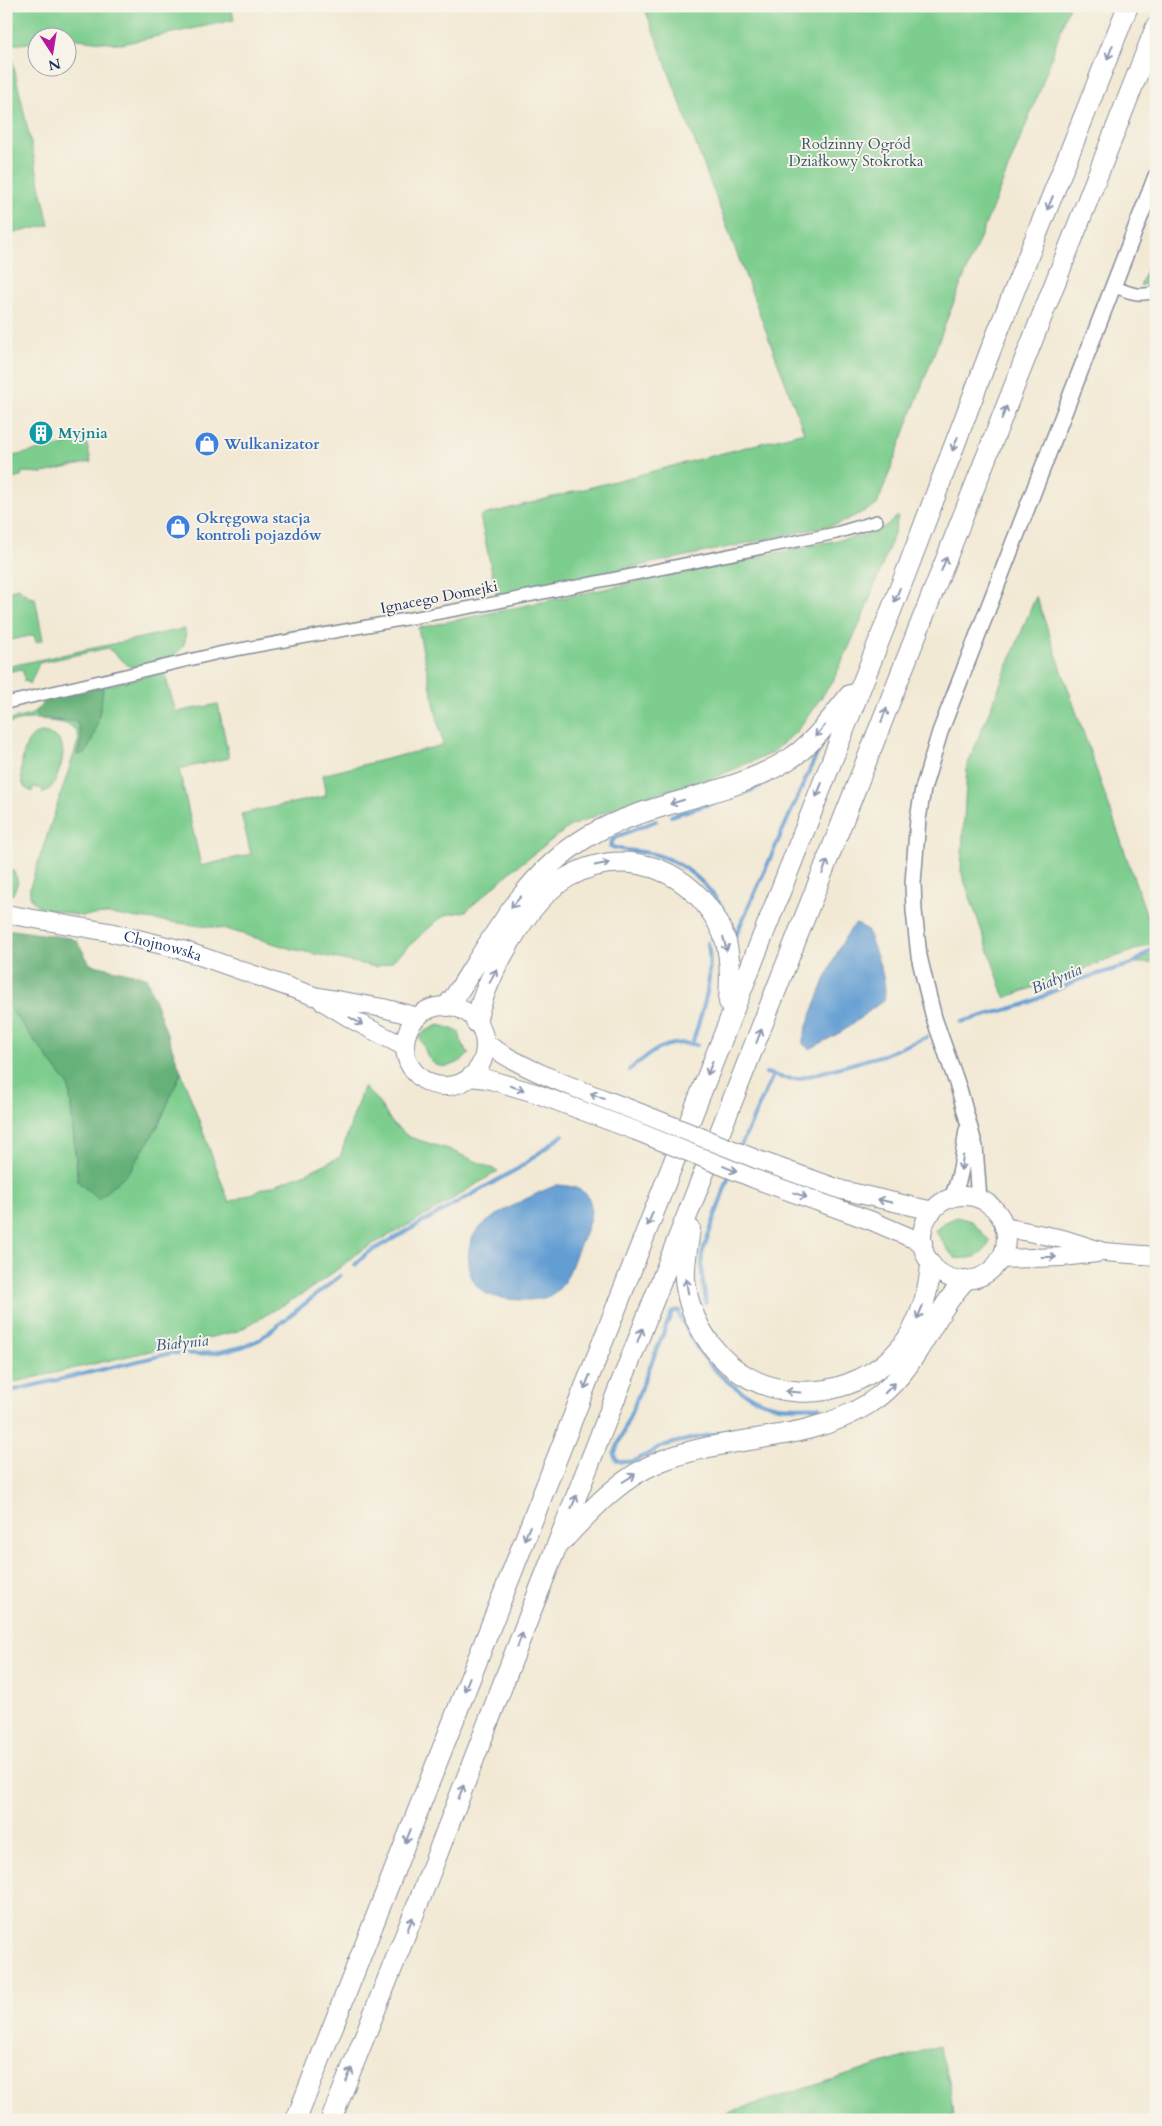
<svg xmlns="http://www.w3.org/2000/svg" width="1162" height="2126" font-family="Cardo,serif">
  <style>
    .green { fill: #7dce8e; stroke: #4c7e76 }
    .forest { fill: #66b179; stroke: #40706c }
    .water { fill: #639ed3; stroke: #3f6698 }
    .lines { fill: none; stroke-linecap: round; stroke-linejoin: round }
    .stream { stroke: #639ed3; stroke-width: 4 }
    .minor-casing { stroke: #868c99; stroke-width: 14 }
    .secondary-casing { stroke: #868c99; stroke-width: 18 }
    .primary-casing { stroke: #868c99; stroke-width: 20 }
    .motorway-casing { stroke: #868c99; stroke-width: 22 }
    .minor { stroke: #fff; stroke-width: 11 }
    .secondary { stroke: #fff; stroke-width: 15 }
    .primary { stroke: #fff; stroke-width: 18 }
    .motorway { stroke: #fff; stroke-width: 20 }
    .primary-bridge-casing { stroke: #868c99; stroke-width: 20; stroke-linecap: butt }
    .primary-bridge { stroke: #fff; stroke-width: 18 }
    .oneway { stroke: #8d97ae }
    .labels { text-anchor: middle; stroke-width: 4; stroke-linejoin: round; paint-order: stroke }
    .park-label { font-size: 15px; fill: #34576a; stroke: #f7f3e8 }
    .culture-label { font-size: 15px; font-weight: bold; fill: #0d838f; stroke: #f7f3e8; text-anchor: start }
    .shop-label { font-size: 15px; font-weight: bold; fill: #366cbe; stroke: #f7f3e8; text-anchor: start }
    .street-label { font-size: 15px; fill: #1b2f5e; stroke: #f7f3e8 }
    .water-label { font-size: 16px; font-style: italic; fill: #345687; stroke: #f7f3e8 }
  </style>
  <rect width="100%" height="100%" fill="#f7f3e8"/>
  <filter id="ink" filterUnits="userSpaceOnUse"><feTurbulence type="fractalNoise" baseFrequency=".02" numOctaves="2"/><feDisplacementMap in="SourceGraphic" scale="10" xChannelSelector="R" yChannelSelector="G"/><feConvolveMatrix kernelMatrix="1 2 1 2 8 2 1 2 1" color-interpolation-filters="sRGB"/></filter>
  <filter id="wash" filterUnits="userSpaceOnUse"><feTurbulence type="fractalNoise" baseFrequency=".0096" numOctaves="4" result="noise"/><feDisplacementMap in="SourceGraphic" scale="20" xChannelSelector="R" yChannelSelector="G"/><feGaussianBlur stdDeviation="1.12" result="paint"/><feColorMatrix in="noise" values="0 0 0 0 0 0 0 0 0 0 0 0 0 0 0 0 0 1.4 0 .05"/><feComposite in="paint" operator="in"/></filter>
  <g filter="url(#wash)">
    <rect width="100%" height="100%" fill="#f2e9d4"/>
    <path class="green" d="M6,6H231L234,20L121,44L68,38H38L37,42L9,45L49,225L6,235Z
      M644,6H1069L1040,90L947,319L877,505L838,524L497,596L480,516L804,432Z
      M1156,245V281L1140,286Z
      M86,440L91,462L43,473L22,472L21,477L11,479L13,456Z
      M898,516L894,534L862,619L833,681L797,731L772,753L706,781L636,799L569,827L515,868L466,911L446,915L438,920L391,962L376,967L292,949L226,929L107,914L80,916L42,908C32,903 29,898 30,887L79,739C77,723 62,723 49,721H72L78,724L82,738L77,754L103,688L101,687L164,672L176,712L218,704L229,758L179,769L201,866L251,854L241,814L326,796L322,775L443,745L418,628L843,539C868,536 879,533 898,516Z
      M18,588L31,598H35L43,640L36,642L34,635L6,641V591Z
      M1036,596L1156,942L1005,998L961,871L967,766Z
      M182,629H185C191,661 152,662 130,667L108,648L39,663L30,684L23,680L25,679L22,669L6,672V667Z
      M37,710L35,714L38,719H28L6,724V721L30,715Z
      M40,733C64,734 66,749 60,769C56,779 54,789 42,793L43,789L33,787L32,792L25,788C18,779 22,752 28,742C31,737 35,734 40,733Z
      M6,868L14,872L18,882L13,894L6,898Z
      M1156,951V963H1136Z
      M6,1003L69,1086L78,1182L130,1171L158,1126L181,1072L229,1202L306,1173L340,1157L363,1087L377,1100L393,1124L409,1137L448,1149L498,1171L425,1216L360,1251L338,1269L306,1292L238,1331L6,1384Z
      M438,1025L447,1027L459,1032L462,1044L469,1054C460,1064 441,1073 430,1060C425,1054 425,1045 419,1038L424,1032Z
      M957,1217L971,1221L990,1241C984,1257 971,1260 955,1258C946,1250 943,1240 935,1231L943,1223Z
      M939,2046L950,2085L953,2116L940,2120H705Z"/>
    <path class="forest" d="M101,687L103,689C101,710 96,734 86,753L77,755L82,738L77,722L38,719L35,713L45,700Z
      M6,929L70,938L77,941L90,964L146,977L181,1072L158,1126L130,1171L98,1199L78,1182L69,1086L6,1003Z"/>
    <path class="water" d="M856,924L865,928L868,932C874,950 889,982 884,1000L843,1031L810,1049L803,1044V1039L807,1026C814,1008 842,932 856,924Z
      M557,1185C609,1187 589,1224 576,1254C571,1267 566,1285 554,1293C547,1299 537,1299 529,1300C515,1300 500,1299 487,1294C466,1284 464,1251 475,1233C488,1216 536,1193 557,1185Z"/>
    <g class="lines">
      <path class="stream" d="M671,816L750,791L798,765
        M656,821L616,837L612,841L610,846C623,852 639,850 653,854C693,864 722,898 736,935
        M736,935L819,749L807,758
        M961,1022L1024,1005L1078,980L1132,964L1156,946
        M692,1044C703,1010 714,980 708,943
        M629,1070C651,1052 667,1038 697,1045
        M766,1073L784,1078L798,1079L883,1055L927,1037
        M740,1148L773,1075
        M355,1265L366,1254L519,1168L563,1135
        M706,1303L702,1275V1254L730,1173
        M677,1310C696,1354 725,1392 773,1405C789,1409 804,1405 820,1407L819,1412C769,1427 716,1431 666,1445C650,1450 633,1468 617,1460L614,1455L672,1312C675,1310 677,1310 680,1311
        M6,1392L172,1353L197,1354L215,1353L242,1347L259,1340L340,1276"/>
    </g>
  </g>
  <g filter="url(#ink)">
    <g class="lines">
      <defs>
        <path id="minor" d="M1113,286C1130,293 1138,297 1156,292
          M6,703L219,653L494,603L836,533L877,521"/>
        <path id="secondary" d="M951,1199C962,1177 963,1154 967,1130
          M979,1200L975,1147L959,1089L934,1018L926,986L919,956L914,911L913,883L918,819L923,789L940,732L1156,176"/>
        <g id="primary">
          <path id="s1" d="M6,914L109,932L183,950L314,996L383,1008L418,1017"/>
          <path d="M322,1001L355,1021L405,1047"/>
          <circle cx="445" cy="1046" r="40"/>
          <path d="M485,1043C532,1075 590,1093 643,1114"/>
          <path d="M470,1077L487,1079L535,1093L636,1131"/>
          <path d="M761,1161L842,1190L933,1211"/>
          <path d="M755,1179L872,1221L923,1243"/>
          <circle cx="964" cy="1238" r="42"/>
          <path d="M1004,1227L1063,1239L1104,1252L1156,1256"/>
          <path d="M1000,1259L1062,1257L1097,1253"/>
        </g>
        <path id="motorway" d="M447,1006L456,995C493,937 526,874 587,837C651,799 732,798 794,756C816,740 833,716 850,695
          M476,1022C486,977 527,900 568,877C616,850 672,862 706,905C715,916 722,929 726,942C731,962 730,982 729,1002
          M690,1229C688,1245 684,1262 685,1279C687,1303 697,1326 711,1345C755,1404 839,1406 892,1357C917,1334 928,1297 931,1265
          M564,1539C593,1508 621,1477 661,1461C728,1434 805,1444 868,1404C917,1373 928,1320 965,1280
          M296,2120L907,570L991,349L1128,6
          M331,2120L425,1886L533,1606L1156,27"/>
      </defs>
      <use href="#minor" class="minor-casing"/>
      <use href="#secondary" class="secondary-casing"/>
      <use href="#primary" class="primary-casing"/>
      <use href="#motorway" class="motorway-casing"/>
      <use href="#minor" class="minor"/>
      <use href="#secondary" class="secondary"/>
      <use href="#primary" class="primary"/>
      <use href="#motorway" class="motorway"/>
      <defs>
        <path id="primary-bridge" d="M643,1114L761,1161
          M636,1131L755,1179"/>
      </defs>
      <use href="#primary-bridge" class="primary-bridge-casing"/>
      <use href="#primary-bridge" class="primary-bridge"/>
    </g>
    <defs><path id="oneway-shaft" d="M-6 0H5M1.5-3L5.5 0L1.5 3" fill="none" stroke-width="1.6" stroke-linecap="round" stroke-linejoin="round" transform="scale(1.25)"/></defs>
    <g class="oneway">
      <use href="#oneway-shaft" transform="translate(1110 52) rotate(111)"/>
      <use href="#oneway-shaft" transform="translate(1050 203) rotate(112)"/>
      <use href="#oneway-shaft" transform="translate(1004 413) rotate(-69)"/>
      <use href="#oneway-shaft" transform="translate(955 444) rotate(111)"/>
      <use href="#oneway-shaft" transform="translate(944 564) rotate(-69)"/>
      <use href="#oneway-shaft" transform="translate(897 595) rotate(112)"/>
      <use href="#oneway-shaft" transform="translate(884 715) rotate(-69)"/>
      <use href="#oneway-shaft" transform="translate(820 731) rotate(131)"/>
      <use href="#oneway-shaft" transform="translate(819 790) rotate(112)"/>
      <use href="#oneway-shaft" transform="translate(677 802) rotate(163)"/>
      <use href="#oneway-shaft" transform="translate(602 864) rotate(-11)"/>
      <use href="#oneway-shaft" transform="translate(825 867) rotate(-69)"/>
      <use href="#oneway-shaft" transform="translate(516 902) rotate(131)"/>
      <use href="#oneway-shaft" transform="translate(725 944) rotate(76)"/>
      <use href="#oneway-shaft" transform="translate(493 976) rotate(-63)"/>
      <use href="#oneway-shaft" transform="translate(356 1021) rotate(30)"/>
      <use href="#oneway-shaft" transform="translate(759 1036) rotate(-69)"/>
      <use href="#oneway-shaft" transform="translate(710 1068) rotate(111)"/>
      <use href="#oneway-shaft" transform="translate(517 1088) rotate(17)"/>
      <use href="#oneway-shaft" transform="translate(597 1096) rotate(-158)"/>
      <use href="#oneway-shaft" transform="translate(962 1163) rotate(99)"/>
      <use href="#oneway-shaft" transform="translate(730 1169) rotate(22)"/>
      <use href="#oneway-shaft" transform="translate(800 1195) rotate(20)"/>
      <use href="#oneway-shaft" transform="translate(885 1201) rotate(-167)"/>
      <use href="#oneway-shaft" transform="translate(650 1219) rotate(112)"/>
      <use href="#oneway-shaft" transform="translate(1049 1257)"/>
      <use href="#oneway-shaft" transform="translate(687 1286) rotate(-99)"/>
      <use href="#oneway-shaft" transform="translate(920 1312) rotate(113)"/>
      <use href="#oneway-shaft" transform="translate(640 1335) rotate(-69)"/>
      <use href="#oneway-shaft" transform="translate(587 1382) rotate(112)"/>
      <use href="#oneway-shaft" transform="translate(890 1388) rotate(-45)"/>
      <use href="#oneway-shaft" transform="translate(793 1392) rotate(-176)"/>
      <use href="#oneway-shaft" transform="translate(629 1478) rotate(-32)"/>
      <use href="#oneway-shaft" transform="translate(574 1502) rotate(-68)"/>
      <use href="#oneway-shaft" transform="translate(527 1533) rotate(112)"/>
      <use href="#oneway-shaft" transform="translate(520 1640) rotate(-69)"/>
      <use href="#oneway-shaft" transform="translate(467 1684) rotate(111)"/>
      <use href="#oneway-shaft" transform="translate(461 1792) rotate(-69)"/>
      <use href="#oneway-shaft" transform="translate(408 1836) rotate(112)"/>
      <use href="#oneway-shaft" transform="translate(410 1924) rotate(-68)"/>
      <use href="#oneway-shaft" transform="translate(349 2075) rotate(-68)"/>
    </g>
  </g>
  <defs>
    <symbol id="building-disc" viewBox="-11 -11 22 22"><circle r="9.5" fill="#0f9aa8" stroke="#f7f3e8"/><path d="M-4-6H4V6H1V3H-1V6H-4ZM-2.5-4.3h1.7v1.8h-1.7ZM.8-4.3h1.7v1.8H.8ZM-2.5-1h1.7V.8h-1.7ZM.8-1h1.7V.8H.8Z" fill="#fff"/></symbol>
    <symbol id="shop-disc" viewBox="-11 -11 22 22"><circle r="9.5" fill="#3f7fe0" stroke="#f7f3e8"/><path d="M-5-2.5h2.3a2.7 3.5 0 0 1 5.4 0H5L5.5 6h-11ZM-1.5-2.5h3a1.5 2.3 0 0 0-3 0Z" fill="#fff"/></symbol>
  </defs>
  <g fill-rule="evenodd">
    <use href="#building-disc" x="27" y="419" width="28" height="28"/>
    <use href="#shop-disc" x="193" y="430" width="28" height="28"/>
    <use href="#shop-disc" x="164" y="513" width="28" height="28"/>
  </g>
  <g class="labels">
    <g class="park-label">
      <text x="856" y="149">Rodzinny Ogród<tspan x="856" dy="17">Działkowy Stokrotka</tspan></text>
    </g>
    <g class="culture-label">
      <text x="58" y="438">Myjnia</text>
    </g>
    <g class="shop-label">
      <text x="224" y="449">Wulkanizator</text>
      <text x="196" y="523">Okręgowa stacja<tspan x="196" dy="17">kontroli pojazdów</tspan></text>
    </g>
    <g class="street-label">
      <text transform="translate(439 597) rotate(-11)" y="5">Ignacego Domejki</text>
      <text dy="5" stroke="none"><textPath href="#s1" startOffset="160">Chojnowska</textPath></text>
    </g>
    <g class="water-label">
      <text transform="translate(1056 978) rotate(-23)" y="6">Białynia</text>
      <text transform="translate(182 1342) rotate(-6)" y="6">Białynia</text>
    </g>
  </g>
  <rect width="1162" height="2126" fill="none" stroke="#f7f3e8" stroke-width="25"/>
  <g transform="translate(52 52) rotate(168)"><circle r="24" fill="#f7f3e8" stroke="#9fa5b1"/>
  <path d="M0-4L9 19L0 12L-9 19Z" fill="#b5179e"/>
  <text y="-8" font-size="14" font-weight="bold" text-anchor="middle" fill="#1b2f5e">N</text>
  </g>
</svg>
